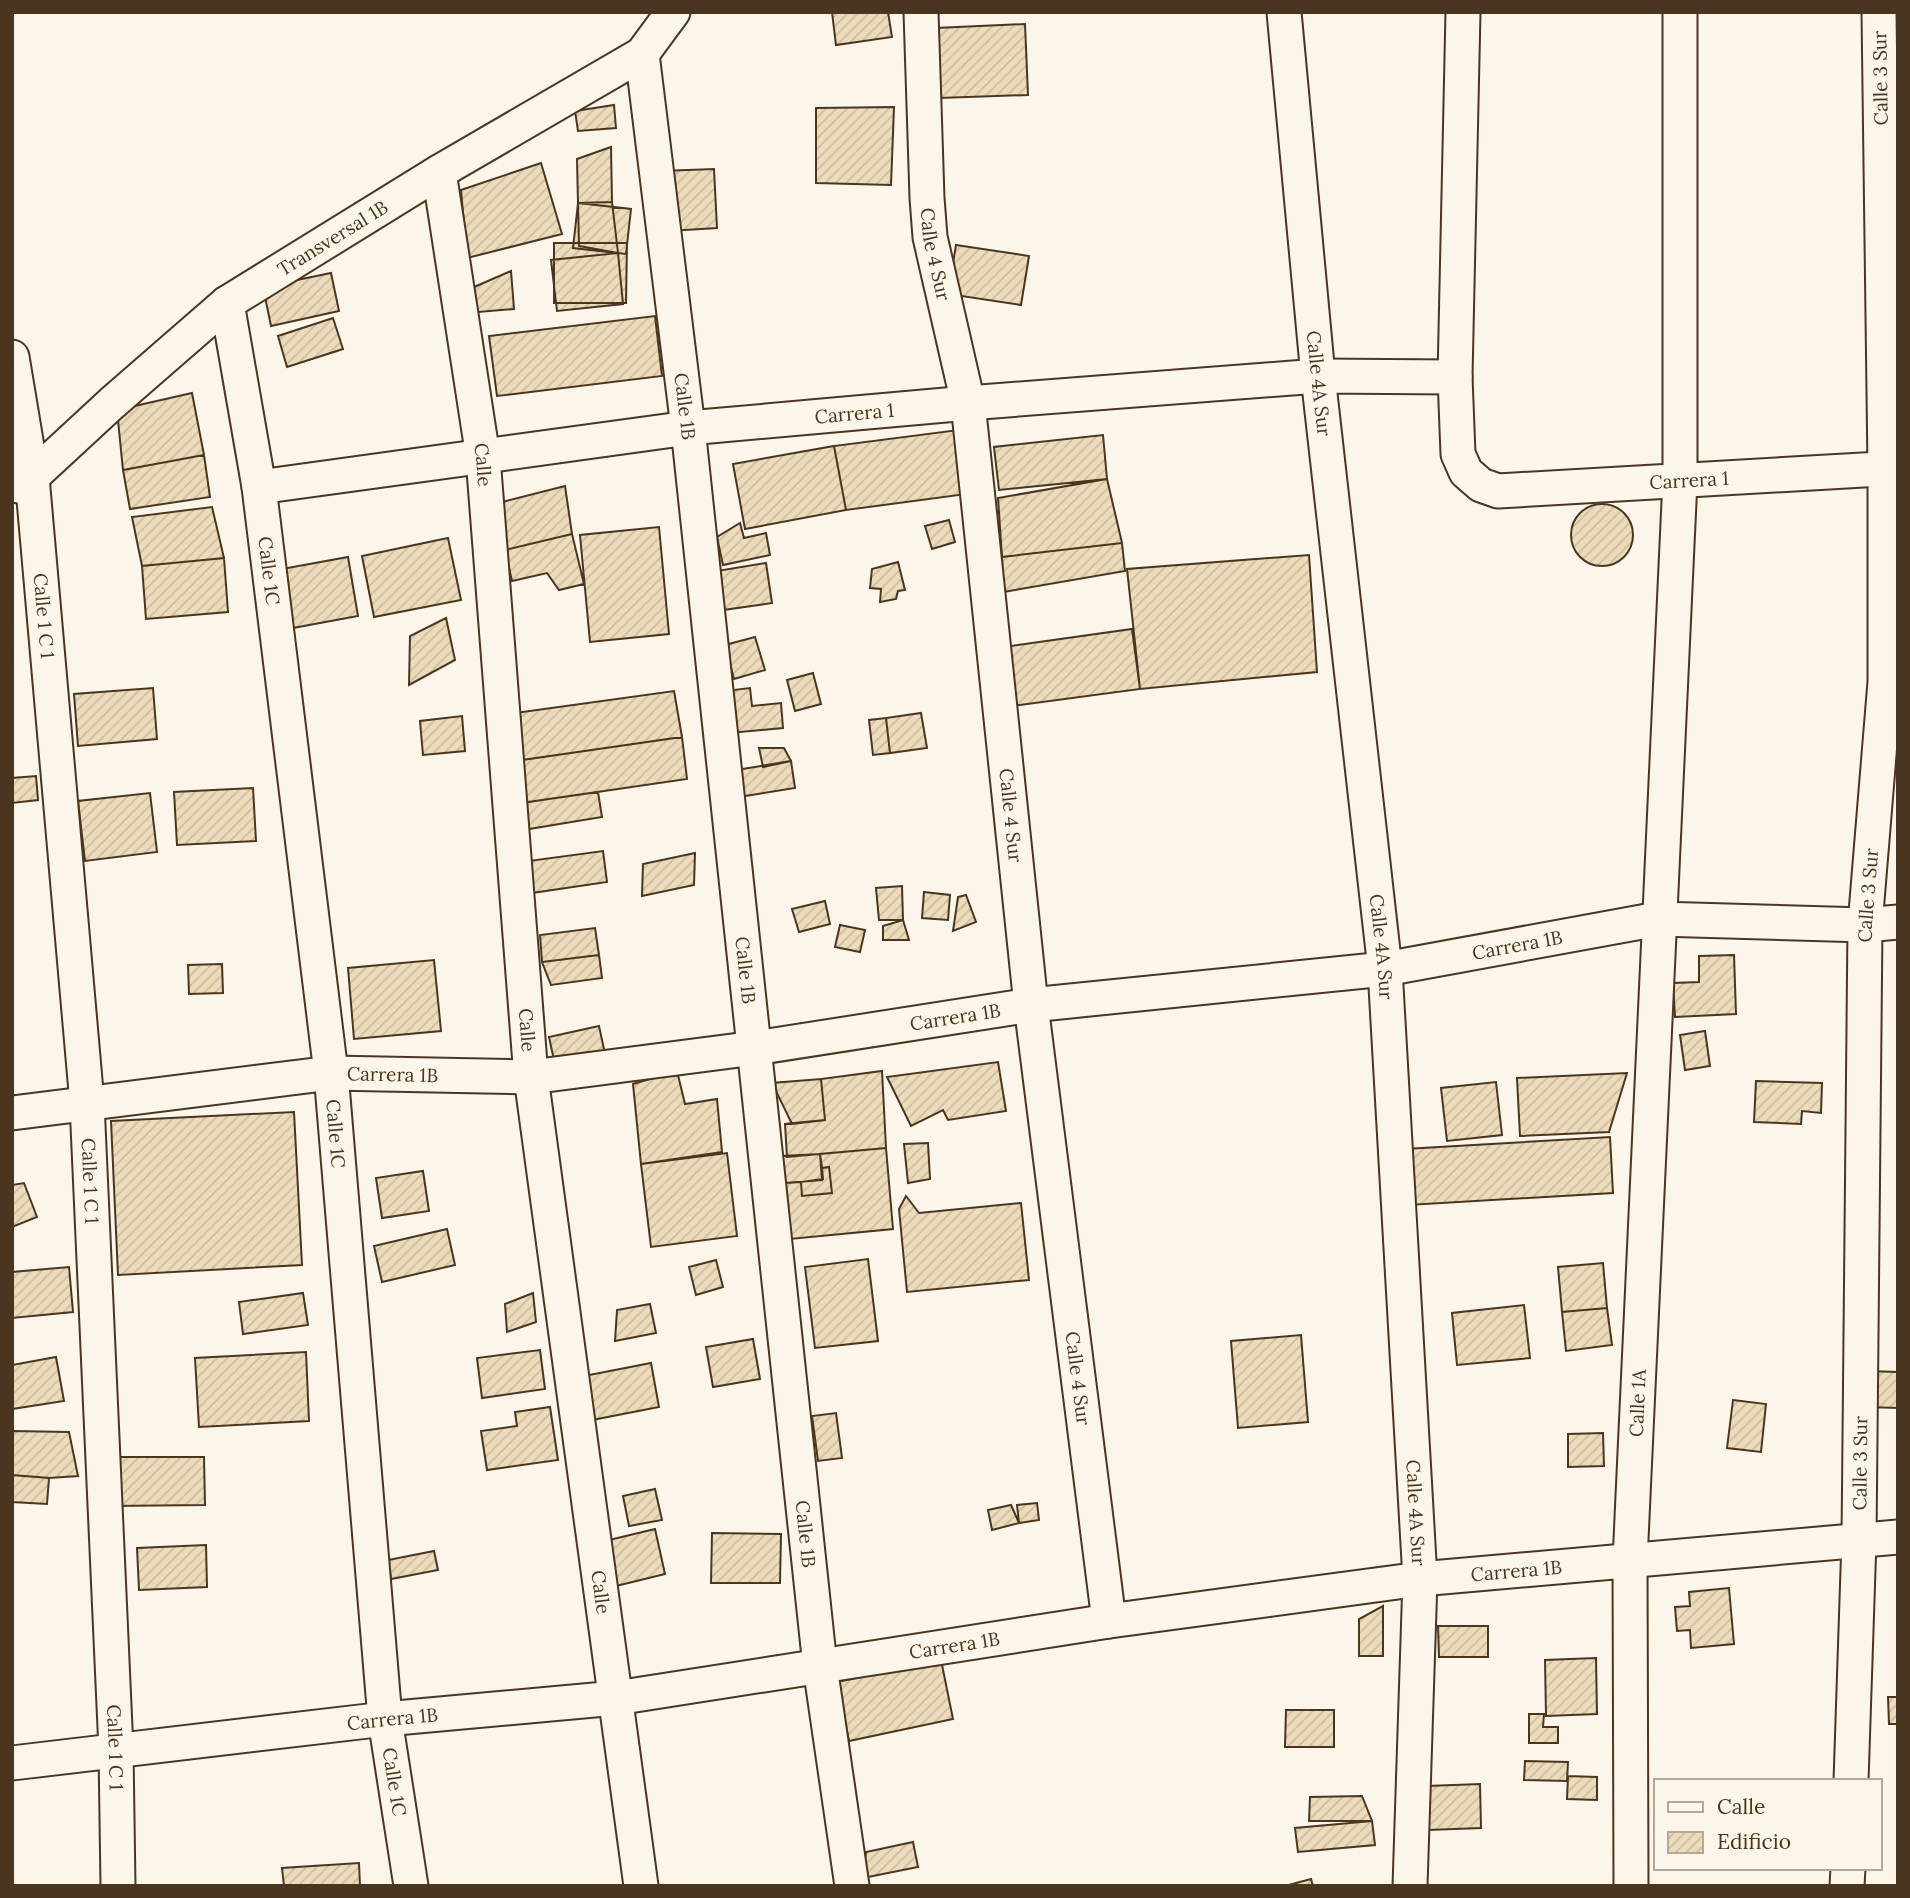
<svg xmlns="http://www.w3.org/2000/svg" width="1910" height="1898" font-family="Lora,serif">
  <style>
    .building { fill: url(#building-hatch); stroke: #4a3520; stroke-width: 2 }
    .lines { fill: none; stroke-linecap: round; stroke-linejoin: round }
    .minor-casing { stroke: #4a3520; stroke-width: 37 }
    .minor { stroke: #fbf6e9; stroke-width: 33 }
    .labels { text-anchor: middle; stroke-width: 5; stroke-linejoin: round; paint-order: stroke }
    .street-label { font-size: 19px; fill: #4a3520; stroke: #fbf6e9 }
  </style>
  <defs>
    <pattern id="building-hatch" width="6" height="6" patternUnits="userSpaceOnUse" patternTransform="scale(1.75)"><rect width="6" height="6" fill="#ecdcbc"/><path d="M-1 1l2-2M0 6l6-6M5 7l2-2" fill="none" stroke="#ccbda1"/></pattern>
  </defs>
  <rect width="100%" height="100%" fill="#fbf6e9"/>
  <path class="building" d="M832,12H888L892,37L836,45Z
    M1025,24L1028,95L939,98L936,28Z
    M614,105L616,128L578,131L575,111Z
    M894,107L891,185L816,183V108Z
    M611,147L612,202L578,203L577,159Z
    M541,163L562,234L467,258L461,190Z
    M714,169L717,228L669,231L661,171Z
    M612,202L618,253L579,246L578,203Z
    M578,203L631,209L626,254L573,248Z
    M554,243H627L626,303H554Z
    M956,245L1029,256L1021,305L948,294Z
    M618,253L623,304L557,311L551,260Z
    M511,271L514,309L467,313L465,291Z
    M331,273L339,311L271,326L263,287Z
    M655,316L662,376L497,396L489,336Z
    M333,318L343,349L287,367L278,336Z
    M192,393L204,455L123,470L117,410Z
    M966,429L974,493L846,510L834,446Z
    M1103,435L1107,479L999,490L994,447Z
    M834,446L846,510L745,529L733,464Z
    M204,455L210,497L130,509L123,470Z
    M1107,479L1122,543L1002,557L998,498Z
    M565,486L572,534L505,550L490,505Z
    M1571 535a31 31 0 1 1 62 0a31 31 0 1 1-62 0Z
    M212,507L224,558L142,566L132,517Z
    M949,520L955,542L932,549L925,526Z
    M740,523L744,538L766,533L770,555L723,565L717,537Z
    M659,527L669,634L590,642L580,535Z
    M572,534L584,584L559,590L547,573L512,581L505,550Z
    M448,538L461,600L374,617L362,556Z
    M1122,543L1125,571L1003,592L1002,557Z
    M1309,555L1317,672L1140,689L1127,569Z
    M348,557L358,616L282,630L271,571Z
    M224,558L228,612L146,619L142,566Z
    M898,562L905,590L898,591L896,599L880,602L881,589L870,588L872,569Z
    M766,563L772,603L723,610L717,571Z
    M446,618L455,660L409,685L410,636Z
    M1132,629L1140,689L1012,706L1004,647Z
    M755,637L765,670L734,679L725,645Z
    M813,673L821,704L795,711L787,680Z
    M153,688L157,739L78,746L74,694Z
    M750,688L752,706L781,703L783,728L730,733L725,691Z
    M674,691L682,737L515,761L508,714Z
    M921,713L927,748L890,753L886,718Z
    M462,716L465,751L423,755L420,721Z
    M886,718L890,753L873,755L869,720Z
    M682,737L687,779L521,803L515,761Z
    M759,748H784L791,761L763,767Z
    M791,761L795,788L739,797L736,770Z
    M36,776L38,800L12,803V778Z
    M253,788L256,841L177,845L174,792Z
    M598,792L602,817L523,830L521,803Z
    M150,793L157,852L85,861L78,801Z
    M603,851L607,882L525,894L521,862Z
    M695,853L694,885L642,896L643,864Z
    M902,886L903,920H879L876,888Z
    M924,892L950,895L948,920L922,918Z
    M966,895L976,922L953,931L958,897Z
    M825,901L830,924L799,932L792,909Z
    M903,920L909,940H883V926Z
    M840,925L865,930L860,952L835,947Z
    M595,928L599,955L542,962L540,935Z
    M599,955L602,978L551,985L542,962Z
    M1734,955L1736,1014L1675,1017L1673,983L1699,982V956Z
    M434,960L441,1031L354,1039L348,968Z
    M222,964L223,993L189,994L188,965Z
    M599,1026L605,1054L555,1065L549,1037Z
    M1705,1031L1710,1066L1685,1070L1680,1035Z
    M998,1062L1006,1111L948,1120L943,1110L911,1126L887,1077Z
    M677,1071L685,1104L717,1099L722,1152L641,1164L633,1084Z
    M882,1071L886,1148L787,1157L785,1124L825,1120L821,1079Z
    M1627,1073L1609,1132L1520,1136L1517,1078Z
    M821,1079L825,1120L792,1124L772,1083Z
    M1756,1081L1822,1083L1821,1113L1802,1111L1801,1124L1754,1122Z
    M1496,1082L1502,1135L1447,1141L1441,1088Z
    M294,1112L302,1265L118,1275L111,1121Z
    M1610,1137L1613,1193L1408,1205L1405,1149Z
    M928,1143L930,1179L908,1183L904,1144Z
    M886,1148L893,1229L790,1239L785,1183L801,1182L802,1196L832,1193L829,1167L822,1168L820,1154Z
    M727,1153L737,1236L651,1247L641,1164Z
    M820,1154L822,1180L785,1183L781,1156Z
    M829,1167L832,1193L802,1196L801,1182L823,1179L822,1168Z
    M423,1171L429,1211L382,1218L376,1178Z
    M24,1183L37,1217L12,1227V1185Z
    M906,1196L919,1213L1021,1203L1029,1280L907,1292L899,1209Z
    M447,1229L455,1265L382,1282L374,1246Z
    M868,1259L878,1341L815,1348L805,1267Z
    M716,1260L723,1287L696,1295L689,1267Z
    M1603,1263L1607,1308L1562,1312L1558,1267Z
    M69,1267L73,1312L12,1318V1272Z
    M303,1293L308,1325L243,1334L239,1302Z
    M533,1293L536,1322L507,1332L505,1304Z
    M650,1304L656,1333L615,1341L617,1310Z
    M1524,1305L1530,1358L1457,1365L1452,1313Z
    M1607,1308L1612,1345L1566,1351L1562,1312Z
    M1301,1335L1308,1422L1238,1428L1231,1341Z
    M753,1339L760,1379L713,1387L706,1347Z
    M540,1350L545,1389L482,1398L477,1358Z
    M306,1352L309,1421L199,1427L195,1358Z
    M56,1357L64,1401L12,1409V1365Z
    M651,1363L659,1407L592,1420L584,1376Z
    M1867,1371L1898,1372V1408L1866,1407Z
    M1733,1400L1766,1404L1761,1452L1727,1448Z
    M550,1407L558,1460L487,1470L481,1431L517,1426L515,1412Z
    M836,1413L842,1458L818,1461L812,1416Z
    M12,1431L69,1432L78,1476L49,1478L12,1475Z
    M1603,1433L1604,1466L1568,1467V1434Z
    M110,1457H204L205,1505L110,1506Z
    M12,1475L49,1478L47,1504L12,1502Z
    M655,1489L662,1520L629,1526L623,1496Z
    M1037,1503L1039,1520L1019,1523L1017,1505Z
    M1011,1505L1019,1523L992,1530L988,1510Z
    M655,1529L665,1574L616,1586L605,1541Z
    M712,1533L781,1534L780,1583H711Z
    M206,1545L207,1587L139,1590L137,1548Z
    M434,1551L438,1570L391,1579L388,1560Z
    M1729,1588L1734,1644L1691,1648L1690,1630L1677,1631L1675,1607L1690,1606L1689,1592Z
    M1383,1606V1656H1359V1619Z
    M1438,1626H1488V1657H1439Z
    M1596,1658L1597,1714L1546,1716L1545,1660Z
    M941,1660L953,1719L849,1741L837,1682Z
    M1888,1697H1898V1724H1889Z
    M1286,1710H1334V1747H1285Z
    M1529,1714H1544L1543,1727H1558V1743H1529Z
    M1525,1761L1568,1762L1567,1781L1524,1780Z
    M1568,1776L1597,1777V1800L1567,1799Z
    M1480,1784L1481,1828L1428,1830L1427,1786Z
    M1362,1796L1372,1821H1309L1310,1797Z
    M1372,1821L1375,1845L1298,1852L1295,1828Z
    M913,1842L918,1867L863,1878L866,1852Z
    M359,1863L360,1886H284L282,1868Z
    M1311,1879L1313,1886H1285Z"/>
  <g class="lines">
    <defs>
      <g id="minor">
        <path id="s1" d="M921,12L927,198L930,237L968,403L1031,1005L1109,1621"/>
        <path id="s2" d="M1284,12L1318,376L1385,969L1420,1579L1410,1886"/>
        <path id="s3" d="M1463,12L1455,377L1458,454L1466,472L1481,485L1498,491L1898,468"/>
        <path id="s4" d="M642,54L688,428L820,1666L852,1886"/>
        <path id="s5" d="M439,172L483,457L531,1077L641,1886"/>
        <path id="s6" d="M227,303L259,487L331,1073L385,1719L411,1886"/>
        <path id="s7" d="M12,357L32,477L87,1103L116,1750L118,1886"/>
        <path id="s8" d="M18,486L32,477L112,403L227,303L439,172L642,54L673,12"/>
        <path id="s9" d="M259,487L688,428L968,403L1318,376L1455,377"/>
        <path id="s10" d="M12,1113L331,1073L531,1077L755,1048L1031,1005L1385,969L1658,919L1865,925L1898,922"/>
        <path id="s11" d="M12,1763L385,1719L616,1698L1109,1621L1420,1579L1898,1537"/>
        <path id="s12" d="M1851,1781L1859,1540L1865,925L1885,682V468L1879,12"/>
        <path id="s13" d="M1631,1886L1630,1561L1680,480V12"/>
        <path d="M1847,1886L1848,1868"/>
      </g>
    </defs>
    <use href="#minor" class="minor-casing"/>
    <use href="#minor" class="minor"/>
  </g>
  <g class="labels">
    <g class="street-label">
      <text transform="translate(1880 78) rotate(-91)" y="7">Calle 3 Sur</text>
      <text dy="7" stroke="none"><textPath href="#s8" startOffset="402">Transversal 1B</textPath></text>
      <text dy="7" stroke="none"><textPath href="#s1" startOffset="243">Calle 4 Sur</textPath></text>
      <text dy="7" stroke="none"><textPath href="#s2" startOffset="373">Calle 4A Sur</textPath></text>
      <text dy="7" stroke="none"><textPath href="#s4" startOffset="355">Calle 1B</textPath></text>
      <text dy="7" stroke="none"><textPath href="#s9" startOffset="600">Carrera 1</textPath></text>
      <text dy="7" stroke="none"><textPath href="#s5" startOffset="296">Calle</textPath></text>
      <text dy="7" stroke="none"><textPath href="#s3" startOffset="691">Carrera 1</textPath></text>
      <text dy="7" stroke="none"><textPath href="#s6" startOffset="271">Calle 1C</textPath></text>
      <text dy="7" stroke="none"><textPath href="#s7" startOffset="261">Calle 1 C 1</textPath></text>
      <text dy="7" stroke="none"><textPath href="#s1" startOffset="810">Calle 4 Sur</textPath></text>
      <text dy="7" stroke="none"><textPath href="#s12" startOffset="886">Calle 3 Sur</textPath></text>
      <text dy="7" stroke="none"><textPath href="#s10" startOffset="1517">Carrera 1B</textPath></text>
      <text dy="7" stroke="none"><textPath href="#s2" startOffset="940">Calle 4A Sur</textPath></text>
      <text dy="7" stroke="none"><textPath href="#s4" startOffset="922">Calle 1B</textPath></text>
      <text dy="7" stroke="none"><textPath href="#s10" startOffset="950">Carrera 1B</textPath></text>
      <text dy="7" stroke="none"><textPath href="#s5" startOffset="863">Calle</textPath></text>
      <text dy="7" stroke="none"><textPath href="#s10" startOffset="383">Carrera 1B</textPath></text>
      <text dy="7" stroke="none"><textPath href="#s6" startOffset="838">Calle 1C</textPath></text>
      <text dy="7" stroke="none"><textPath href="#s7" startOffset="828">Calle 1 C 1</textPath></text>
      <text dy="7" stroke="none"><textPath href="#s1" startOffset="1377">Calle 4 Sur</textPath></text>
      <text dy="7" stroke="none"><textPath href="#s13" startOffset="483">Calle 1A</textPath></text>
      <text dy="7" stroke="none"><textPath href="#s12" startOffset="318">Calle 3 Sur</textPath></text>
      <text dy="7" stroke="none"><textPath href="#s2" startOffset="1507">Calle 4A Sur</textPath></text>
      <text dy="7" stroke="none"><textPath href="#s4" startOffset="1489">Calle 1B</textPath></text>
      <text dy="7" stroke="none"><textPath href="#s11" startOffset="1517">Carrera 1B</textPath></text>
      <text dy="7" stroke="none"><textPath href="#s5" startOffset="1430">Calle</textPath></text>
      <text dy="7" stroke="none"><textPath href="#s11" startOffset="950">Carrera 1B</textPath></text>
      <text dy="7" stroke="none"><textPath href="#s11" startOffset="383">Carrera 1B</textPath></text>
      <text dy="7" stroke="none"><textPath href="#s7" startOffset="1395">Calle 1 C 1</textPath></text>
      <text dy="7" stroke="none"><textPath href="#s6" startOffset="1489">Calle 1C</textPath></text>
    </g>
  </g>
  <rect width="1910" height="1898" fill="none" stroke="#4a3520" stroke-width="28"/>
  <rect x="1654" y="1779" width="228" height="91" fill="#fbf6e9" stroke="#b4a999" stroke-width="2"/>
  <rect x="1668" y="1802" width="35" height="10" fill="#fbf6e9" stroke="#b4a999" stroke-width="2"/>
  <text x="1717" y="1814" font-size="21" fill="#4a3520">Calle</text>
  <rect x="1668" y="1832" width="35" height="21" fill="url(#building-hatch)" stroke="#b4a999" stroke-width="2"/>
  <text x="1717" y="1849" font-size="21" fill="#4a3520">Edificio</text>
</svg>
